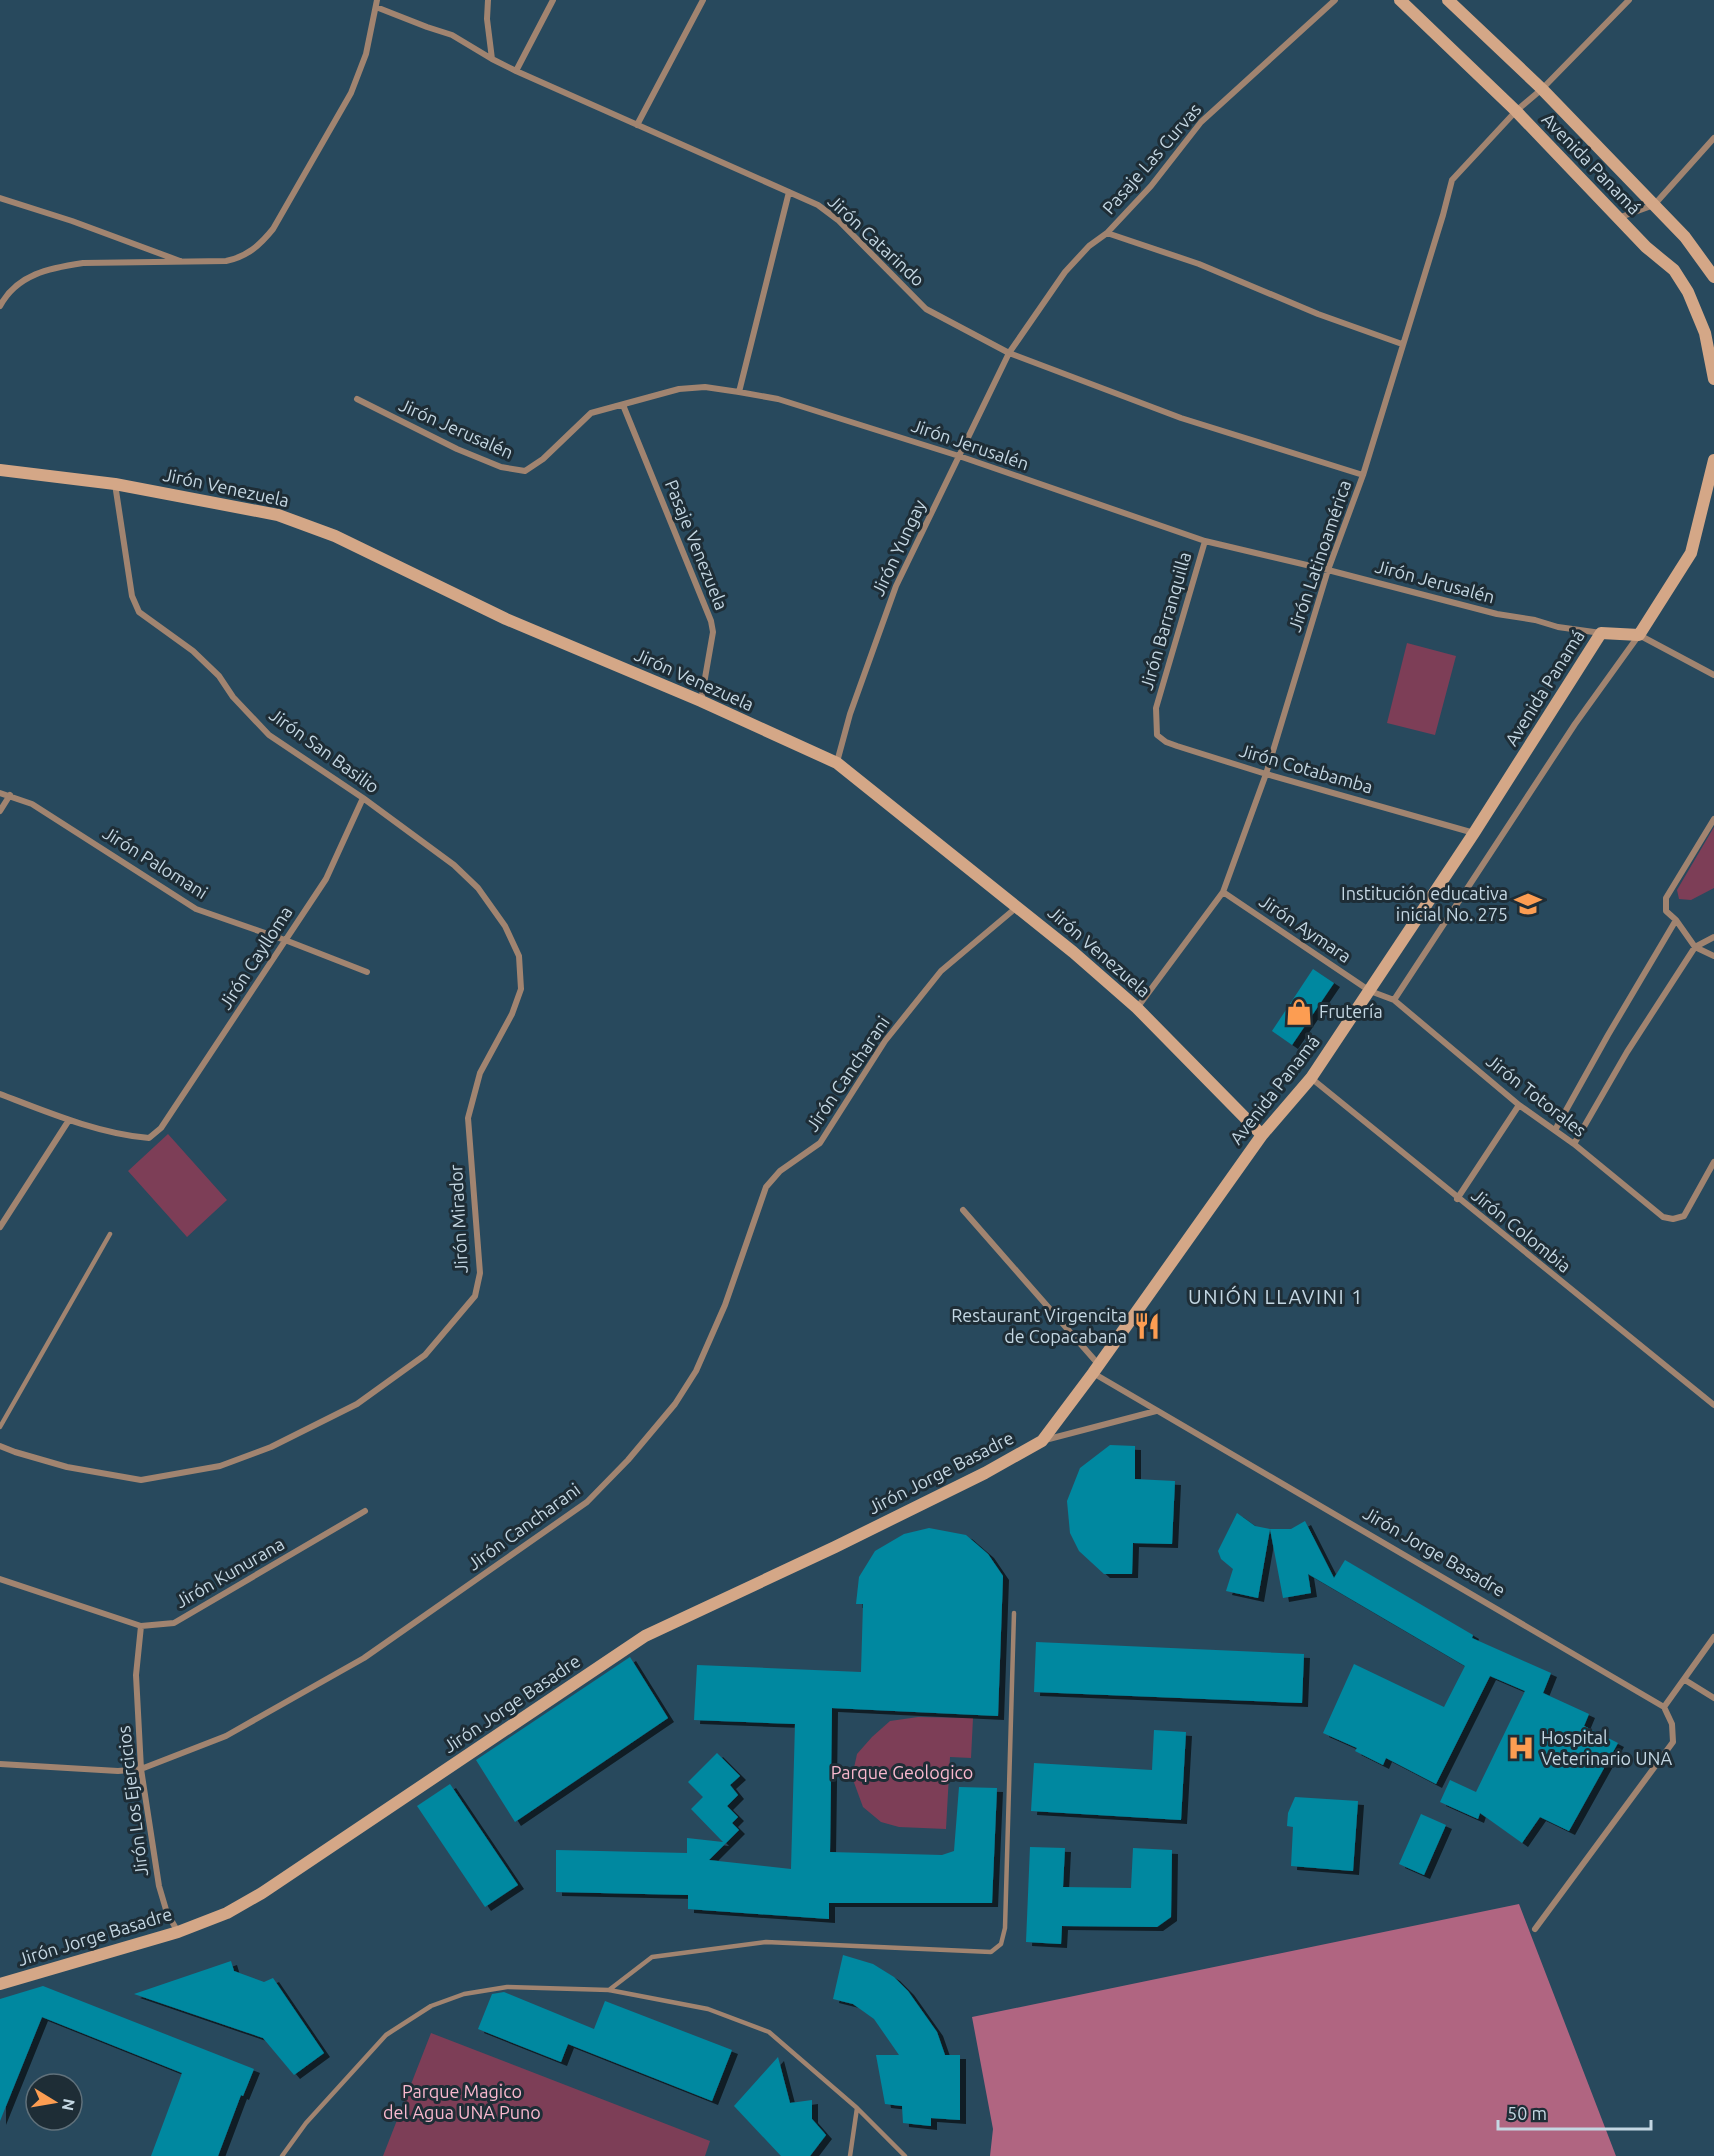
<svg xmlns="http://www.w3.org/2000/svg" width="1714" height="2156" font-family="Ubuntu,sans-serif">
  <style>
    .green { fill: #7d3e57 }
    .forest { fill: #b06581 }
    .building { fill: #0688a0; filter: url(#shadow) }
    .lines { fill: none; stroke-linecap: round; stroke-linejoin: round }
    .lane { stroke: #a18470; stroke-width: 4.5 }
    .street { stroke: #a18470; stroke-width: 6 }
    .secondary { stroke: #d4a787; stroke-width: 12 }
    .labels { text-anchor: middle; stroke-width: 6; stroke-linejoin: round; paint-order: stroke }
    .street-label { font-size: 18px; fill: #c4d7e3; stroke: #1e2d36 }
    .poi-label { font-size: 18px; fill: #c4d7e3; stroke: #1e2d36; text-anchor: end }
    .park-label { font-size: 18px; fill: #f9b8ce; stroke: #1e2d36 }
    .neighbourhood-label { font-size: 20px; letter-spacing: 1.5px; fill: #c4d7e3; stroke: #1e2d36 }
  </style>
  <defs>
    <filter id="shadow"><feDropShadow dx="6" dy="4" stdDeviation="0" flood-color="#0009"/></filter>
  </defs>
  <rect width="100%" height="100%" fill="#28495d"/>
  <path class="green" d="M1407,643L1456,656L1435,735L1387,723Z
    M1714,827V888L1691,900L1679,899L1677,890Z
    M168,1134L227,1200L187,1237L128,1171Z
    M918,1717L973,1718L971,1758L950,1757L946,1829L899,1827L881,1822L863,1807L852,1777L857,1754L872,1737L890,1721Z
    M431,2033L710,2141L705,2156H383Z"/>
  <path class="forest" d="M1519,1904L1616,2156H990L993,2129L972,2017Z"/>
  <path class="building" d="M1313,969L1334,983L1292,1045L1272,1031Z
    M1110,1445L1135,1446V1479L1175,1481L1172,1544L1133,1543L1132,1574H1104L1079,1551L1070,1533L1067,1501L1080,1468Z
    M1237,1513L1255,1526L1270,1529L1258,1598L1226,1591L1233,1569L1221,1559L1218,1551Z
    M1305,1521L1334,1578L1345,1560L1473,1635L1472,1638L1551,1673L1543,1693L1589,1714L1584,1726L1618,1743L1569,1831L1540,1817L1522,1843L1480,1813L1478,1819L1440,1802L1450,1780L1476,1792L1525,1691L1490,1676L1436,1784L1386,1758L1383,1765L1355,1751L1357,1748L1323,1733L1354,1664L1444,1707L1465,1666L1308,1574L1311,1593L1283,1598L1270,1529H1291Z
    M929,1528L966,1535L988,1554L1003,1576L998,1716L832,1708L830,1852L942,1855L954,1851L959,1787L997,1788L992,1903H829V1919L688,1909V1895L556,1892V1850L687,1853V1838L723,1842L691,1809L703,1797L688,1782L717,1753L740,1776L730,1785L738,1795L727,1806L738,1817L732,1823L739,1830L709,1860L791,1869L795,1724L694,1720L697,1665L861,1672L863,1604H856L859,1577L875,1551L904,1534Z
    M1036,1642L1304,1654L1302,1703L1034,1692Z
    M630,1657L668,1718L515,1822L476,1760Z
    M1154,1730L1186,1732L1181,1820L1031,1811L1034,1763L1152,1770Z
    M450,1784L518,1885L485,1907L417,1806Z
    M1295,1797L1358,1801L1353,1871L1291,1866L1293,1827L1287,1826L1288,1813Z
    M1421,1814L1446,1825L1424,1875L1399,1864Z
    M1030,1847L1065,1848L1063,1887L1131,1888L1133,1848L1172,1850L1171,1917L1157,1927L1062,1926L1061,1944L1026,1942Z
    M843,1955L873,1964L894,1977L908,1991L937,2032L945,2055H960V2120L931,2118V2126L903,2123L902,2106L885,2104L876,2055H899L874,2019L853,2004L833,1999Z
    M231,1961L234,1971L264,1982L273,1978L324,2053L294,2075L263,2038L134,1994Z
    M43,1986L254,2069L243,2096L241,2095L218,2156H151L182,2073L42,2017L0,2121V1999Z
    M504,1992L594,2029L605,2001L732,2050L712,2101L568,2044L561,2062L478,2029L492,1994Z
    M778,2057L790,2103L812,2100V2119L826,2135L810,2156H781L734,2106Z"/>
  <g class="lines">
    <path class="lane" d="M0,1427L110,1234
      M609,1990L652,1957L766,1942L991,1952L1001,1944L1005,1928L1014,1613
      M282,2156L306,2123L386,2035L431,2006L464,1994L507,1987L609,1990L708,2009L769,2032L857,2108L905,2156
      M850,2156L857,2108"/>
    <path class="street" d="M488,0L487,19L492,59
      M376,7L427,27L452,35L492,59L516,71L818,205L838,220L926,309L1009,353L1181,418L1363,475
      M516,71L553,0
      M637,125L703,0
      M0,198L72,221L180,261
      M1618,218L1654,205L1714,138
      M1107,233L1199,264L1318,314L1402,344
      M0,306C17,274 50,268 83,263L226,261C247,257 260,245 273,229L351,93L366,54L377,0
      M739,392L789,192
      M357,399L457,449L501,467L525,471L543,459L591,413L679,389L705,387L739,392L778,399L959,456L1205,541L1328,570L1497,614L1535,620L1558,627L1601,633
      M623,405L711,621L713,632L701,701
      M1205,541L1156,708L1157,735L1166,742L1177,746L1266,774L1474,833
      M837,762L850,714L896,586L1009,353L1065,272L1089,246L1107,233L1151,186L1201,122L1335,0
      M0,793L32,804L196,909L285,940L367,972
      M0,811L10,795
      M1714,819L1666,898V911L1676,920L1695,947L1714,956
      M1223,892L1370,991L1394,1000L1519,1105L1574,1144L1663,1217L1673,1219L1684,1216L1714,1162
      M1394,1000L1575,724L1639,635L1714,675
      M1137,1008L1223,892L1266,774L1328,570L1363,475L1443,215L1452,180L1516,111L1542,89L1629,0
      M1311,1078L1714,1405
      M0,1094C47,1112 99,1134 149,1138L161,1128L326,879L363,798
      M1555,1130L1608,1035L1676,920
      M1574,1144L1627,1052L1695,947L1714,937
      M1457,1199L1519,1105
      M963,1210L1099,1365
      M0,1227L69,1120
      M1093,1373L1664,1707
      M1045,1440L1156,1411
      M0,1446L15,1452L67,1467L141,1480L220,1466L271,1447L357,1404L425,1355L475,1296L480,1273L468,1118L480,1073L512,1014L521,989L519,956L505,926L478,888L454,865L363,798L269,735L233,697L219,676L193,651L139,612L132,596L115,484
      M0,1579L141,1626L174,1623L365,1511
      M141,1626L136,1675L141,1769L159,1886L167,1913L178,1932
      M1685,1680L1714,1698
      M1664,1707L1714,1637
      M0,1764L118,1771L141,1769L226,1736L364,1658L587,1502L628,1460L675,1404L696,1371L725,1305L766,1187L780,1171L820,1143L885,1041L941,971L1017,907
      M1535,1929L1673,1742L1672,1724L1664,1707"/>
    <path class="secondary" d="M1400,0L1516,111L1646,247L1674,270L1688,292L1705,333L1714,379
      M1448,0L1542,89L1685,237L1714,277
      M0,470L115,484L278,515L335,536L506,619L701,701L837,763L1073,952L1137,1008L1262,1135
      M0,1984L178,1932L227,1913L262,1893L645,1636L835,1547L985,1473L1042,1441L1093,1373L1262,1135L1311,1078L1474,833L1601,633L1639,635L1691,553L1714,460"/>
  </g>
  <defs>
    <symbol id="school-bare" viewBox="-9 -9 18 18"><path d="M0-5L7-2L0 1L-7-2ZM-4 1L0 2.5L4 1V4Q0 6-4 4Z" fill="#fc9d52" stroke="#1e2d36" stroke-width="2.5" paint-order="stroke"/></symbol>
    <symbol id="shop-bare" viewBox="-9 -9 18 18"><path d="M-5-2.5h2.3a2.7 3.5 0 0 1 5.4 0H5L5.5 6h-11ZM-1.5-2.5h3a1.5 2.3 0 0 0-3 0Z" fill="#fc9d52" stroke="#1e2d36" stroke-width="2.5" paint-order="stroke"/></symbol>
    <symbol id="restaurant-bare" viewBox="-9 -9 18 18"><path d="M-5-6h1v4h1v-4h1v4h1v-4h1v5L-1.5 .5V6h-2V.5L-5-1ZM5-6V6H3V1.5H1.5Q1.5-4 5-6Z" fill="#fc9d52" stroke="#1e2d36" stroke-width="2.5" paint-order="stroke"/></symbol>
    <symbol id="hospital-bare" viewBox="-9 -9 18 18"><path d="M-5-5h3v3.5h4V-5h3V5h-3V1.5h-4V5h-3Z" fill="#fc9d52" stroke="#1e2d36" stroke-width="2.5" paint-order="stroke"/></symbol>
  </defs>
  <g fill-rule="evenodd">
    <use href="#school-bare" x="1509" y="885" width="38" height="38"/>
    <use href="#shop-bare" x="1280" y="993" width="38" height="38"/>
    <use href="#restaurant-bare" x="1128" y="1307" width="38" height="38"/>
    <use href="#hospital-bare" x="1502" y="1729" width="38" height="38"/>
  </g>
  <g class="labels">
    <g class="street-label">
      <text transform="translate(1152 159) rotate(-49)" y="6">Pasaje Las Curvas</text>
      <text transform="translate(1591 164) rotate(46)" y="6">Avenida Panamá</text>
      <text transform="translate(876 241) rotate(43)" y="6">Jirón Catarindo</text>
      <text transform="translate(456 429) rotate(24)" y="6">Jirón Jerusalén</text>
      <text transform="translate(970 445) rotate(19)" y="6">Jirón Jerusalén</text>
      <text transform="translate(226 488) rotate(12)" y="6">Jirón Venezuela</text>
      <text transform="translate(696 545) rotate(68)" y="6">Pasaje Venezuela</text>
      <text transform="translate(899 548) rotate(-65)" y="6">Jirón Yungay</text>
      <text transform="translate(1320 556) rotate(-71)" y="6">Jirón Latinoamérica</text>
      <text transform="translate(1435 582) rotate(15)" y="6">Jirón Jerusalén</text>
      <text transform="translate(1166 621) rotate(-74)" y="6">Jirón Barranquilla</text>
      <text transform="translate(694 680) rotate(24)" y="6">Jirón Venezuela</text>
      <text transform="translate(1545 688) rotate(-58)" y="6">Avenida Panamá</text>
      <text transform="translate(324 751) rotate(36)" y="6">Jirón San Basilio</text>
      <text transform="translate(1306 769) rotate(16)" y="6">Jirón Cotabamba</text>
      <text transform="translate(155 863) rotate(32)" y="6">Jirón Palomani</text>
      <text transform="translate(1305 929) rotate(34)" y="6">Jirón Aymara</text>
      <text transform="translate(1099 952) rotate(41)" y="6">Jirón Venezuela</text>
      <text transform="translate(256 958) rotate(-57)" y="6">Jirón Caylloma</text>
      <text transform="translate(848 1074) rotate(-56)" y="6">Jirón Cancharani</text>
      <text transform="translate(1275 1090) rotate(-52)" y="6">Avenida Panamá</text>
      <text transform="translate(1536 1096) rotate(38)" y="6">Jirón Totorales</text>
      <text transform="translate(459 1219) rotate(-93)" y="6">Jirón Mirador</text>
      <text transform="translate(1521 1231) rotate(39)" y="6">Jirón Colombia</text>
      <text transform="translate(941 1473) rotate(-27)" y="6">Jirón Jorge Basadre</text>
      <text transform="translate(524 1527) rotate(-36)" y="6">Jirón Cancharani</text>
      <text transform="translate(1434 1552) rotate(30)" y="6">Jirón Jorge Basadre</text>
      <text transform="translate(230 1573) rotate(-30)" y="6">Jirón Kunurana</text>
      <text transform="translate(512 1704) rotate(-34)" y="6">Jirón Jorge Basadre</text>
      <text transform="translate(133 1801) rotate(-97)" y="6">Jirón Los Ejercicios</text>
      <text transform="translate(95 1937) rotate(-17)" y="6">Jirón Jorge Basadre</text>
    </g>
    <g class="poi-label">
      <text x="1508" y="900">Institución educativa<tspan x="1508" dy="21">inicial No. 275</tspan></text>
      <text x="1319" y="1018" text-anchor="start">Frutería</text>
      <text x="1127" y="1322">Restaurant Virgencita<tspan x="1127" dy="21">de Copacabana</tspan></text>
      <text x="1541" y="1744" text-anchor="start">Hospital<tspan x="1541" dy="21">Veterinario UNA</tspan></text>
    </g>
    <g class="park-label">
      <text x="902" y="1779">Parque Geologico</text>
      <text x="462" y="2098">Parque Magico<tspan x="462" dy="21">del Agua UNA Puno</tspan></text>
    </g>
    <g class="neighbourhood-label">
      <text x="1276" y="1304">UNIÓN LLAVINI 1</text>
    </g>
  </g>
  <g transform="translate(54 2102) rotate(101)"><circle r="28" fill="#1e2d36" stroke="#60717b" stroke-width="1.5"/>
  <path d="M0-4.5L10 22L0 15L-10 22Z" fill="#fc9d52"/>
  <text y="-9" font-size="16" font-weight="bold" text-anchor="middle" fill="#c4d7e3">N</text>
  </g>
  <path d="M1498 2120v9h153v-9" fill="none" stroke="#c4d7e3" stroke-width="3"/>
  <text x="1507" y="2120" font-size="18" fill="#c4d7e3" stroke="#1e2d36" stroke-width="4.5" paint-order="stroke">50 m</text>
</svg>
